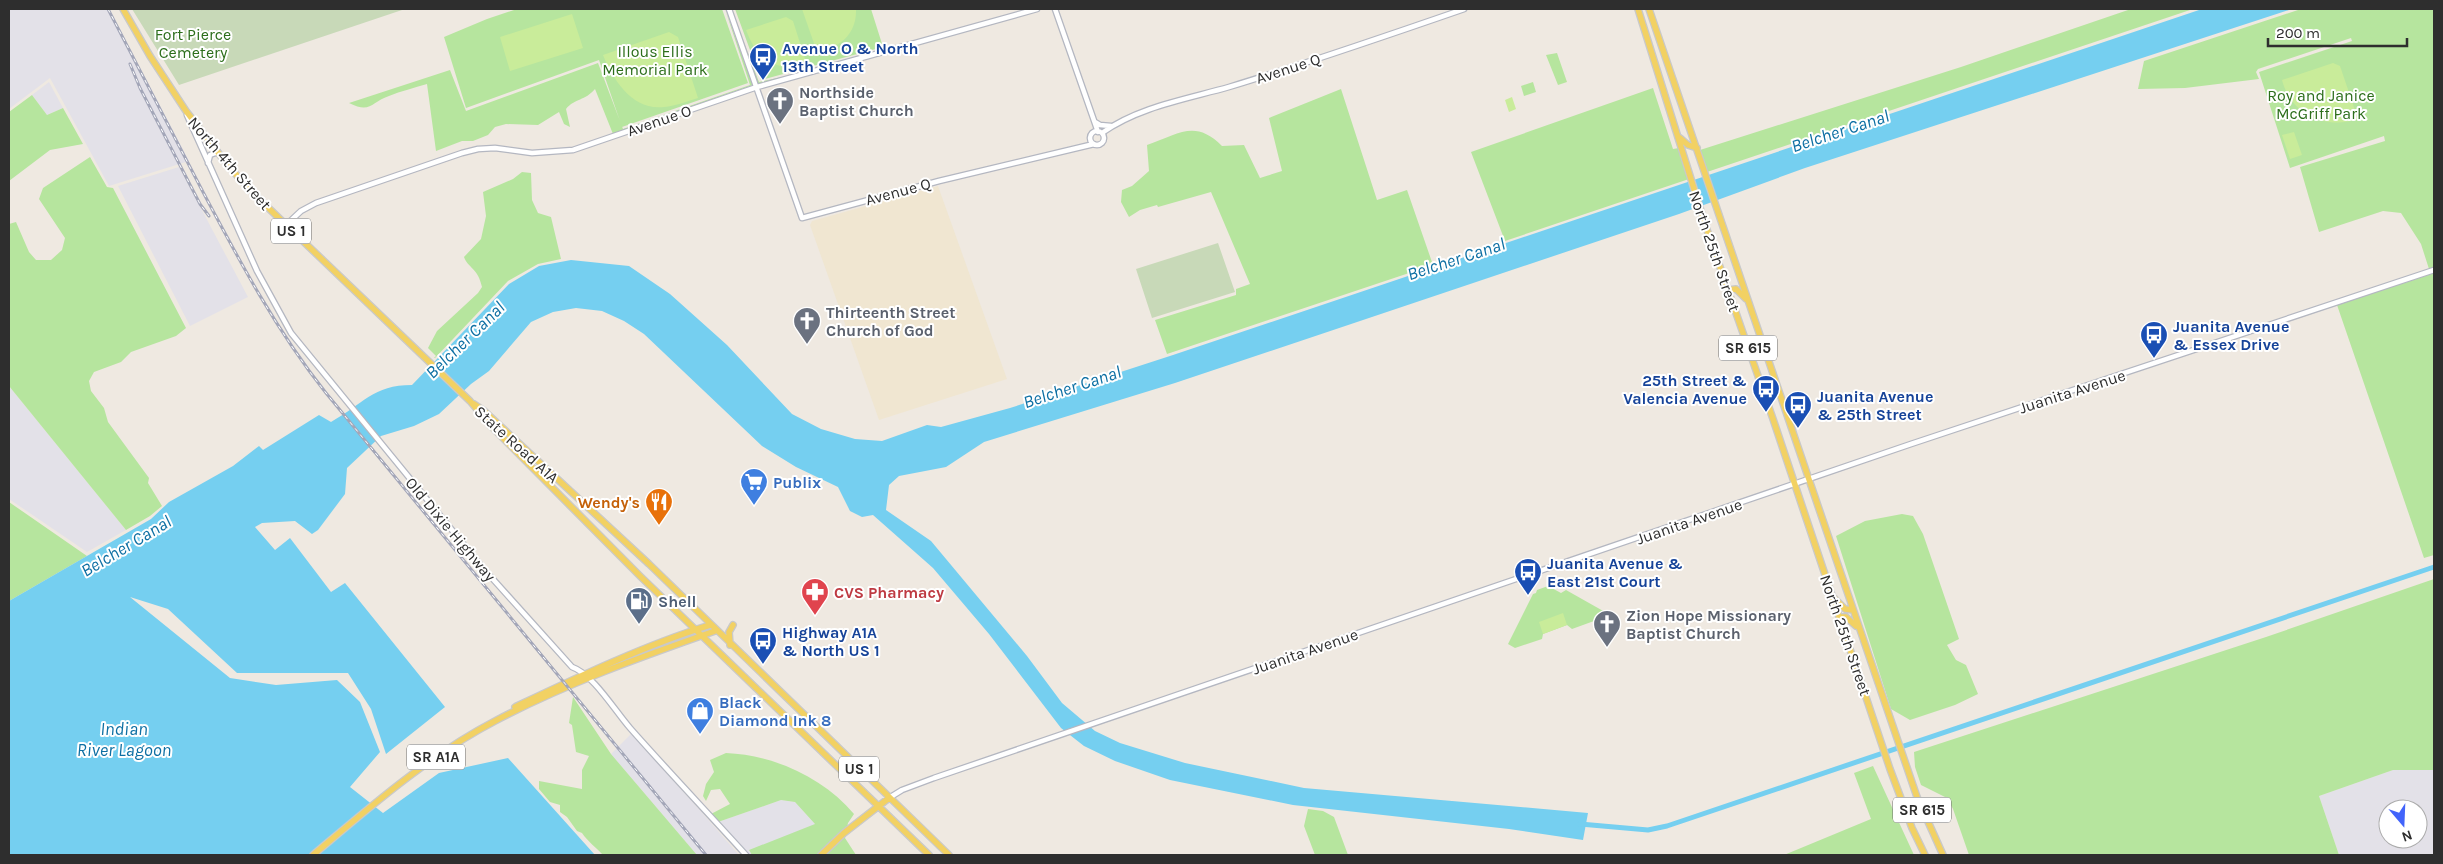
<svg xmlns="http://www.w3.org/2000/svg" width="2443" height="864" font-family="Karla,sans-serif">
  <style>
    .industrial { fill: #e3e1e8; fill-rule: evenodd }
    .education { fill: #f0e6d1 }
    .green { fill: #b6e59e }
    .cemetery { fill: #c8d9b8 }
    .pitch { fill: #c9ec9a }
    .water { fill: #75cff0 }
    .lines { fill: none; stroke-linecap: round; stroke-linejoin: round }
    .canal { stroke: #75cff0; stroke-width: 5 }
    .minor-casing { stroke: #b4b7c1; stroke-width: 7 }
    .major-casing { stroke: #c9c9c9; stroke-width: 8 }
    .minor { stroke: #fff; stroke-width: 4.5 }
    .major { stroke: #f2d163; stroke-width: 5.5 }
    .rail-casing { stroke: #a3a6b8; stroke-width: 3 }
    .rail { stroke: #fff; stroke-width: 1; stroke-dasharray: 4; stroke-linecap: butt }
    .labels { text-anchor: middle; stroke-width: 4; stroke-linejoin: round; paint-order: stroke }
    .shield { fill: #fff; stroke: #6d6d6d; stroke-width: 1 }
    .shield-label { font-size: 15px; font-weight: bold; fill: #2e2e2e }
    .park-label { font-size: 16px; fill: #2c6e1b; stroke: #fff }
    .transit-label { font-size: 16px; font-weight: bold; fill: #164399; stroke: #fff; text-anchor: start }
    .street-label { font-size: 16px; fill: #2e2e2e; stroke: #fff }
    .worship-label { font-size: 16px; font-weight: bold; fill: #5b616d; stroke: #fff; text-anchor: start }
    .shop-label { font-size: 16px; font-weight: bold; fill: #366cbe; stroke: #fff; text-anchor: start }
    .food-label { font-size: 16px; font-weight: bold; fill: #c56008; stroke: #fff; text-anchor: end }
    .health-label { font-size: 16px; font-weight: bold; fill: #be3a42; stroke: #fff; text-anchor: start }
    .service-label { font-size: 16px; font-weight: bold; fill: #4e5e75; stroke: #fff; text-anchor: start }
    .water-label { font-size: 18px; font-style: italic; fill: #0d6fa3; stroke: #fff }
  </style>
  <rect width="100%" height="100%" fill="#efe9e1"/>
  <path class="industrial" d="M9,9H109L189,161L109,186L50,78L9,109Z
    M49,82L63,108L47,115L32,95Z
    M179,167L248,297L190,326L118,186Z
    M9,386L126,530L87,552L9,499Z
    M631,734L704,815L739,855H697L611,754Z
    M2424,769L2434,770V855H2339L2319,796L2393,770ZM2388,809H2418V839H2388Z
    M781,800L795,802L816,825L750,850L752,855H746L718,822Z"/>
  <path class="education" d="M938,186L1007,379L879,420L810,225L812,221Z"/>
  <path class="green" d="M517,9H722L748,83L622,127L599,60L466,108L444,37L487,19Z
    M725,9L753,85L613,134L595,89C585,101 575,98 566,109L570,127L564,124L559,112L538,125L506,124L495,127L488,135L473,141H462L436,151L427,84C414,88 401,91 389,96C371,102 371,114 349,103L450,70L466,111L598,63L623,129L750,85Z
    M731,9L759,82L787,76L758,84Z
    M735,9H871L883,47L761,80Z
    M2131,9H2193L1707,172L1700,150L1961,67Z
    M2301,9H2434V267L2429,269L2421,244L2401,213L2383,211L2319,232L2300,167L2385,141L2384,136L2290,168L2259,72L2352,41L2351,38L2258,69L2256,72L2259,79L2185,88L2138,89L2144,61Z
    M1557,53L1567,82L1558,85L1546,55Z
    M1533,82L1536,92L1524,96L1521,86Z
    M1653,88L1673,149L1679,148L1689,179L1505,241L1471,152Z
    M1341,89L1377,200L1407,190L1433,265L1167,354L1155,320L1236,295V289L1250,284L1211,192L1158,207L1157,205L1140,210L1129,217L1121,202L1122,190L1132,186L1149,171L1147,145C1179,134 1195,119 1222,146L1244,145L1260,178L1282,171L1269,118Z
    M32,95L47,115L63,108L83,144L50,150L9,181V112Z
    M90,157L107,187L113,188L186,328L176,336L131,352L121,362L94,372L89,381L91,391L104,408L108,422L149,478L148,483L162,506L150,516L126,530L9,386V224L16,222L29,252L36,260H51L62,250L65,238L39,199L43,188Z
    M522,172L531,173L532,200L538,213L551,217L561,259L538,264L508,281L435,358H434L436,356L428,348L437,331L478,293L482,287C478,268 468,268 464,257L481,239L486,216L483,192L513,179Z
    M2434,273V555L2424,558L2337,305Z
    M9,502L87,556L9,601Z
    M1902,514L1913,516L1923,534L1959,639L1947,645L1956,660L1966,665L1978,694L1955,705L1910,720L1891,709L1836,536L1865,521Z
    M2434,579V770H2393L2319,796L2339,855H1969L1953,809L1947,798L1921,785L1915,767L1914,752L2266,637Z
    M1548,586L1561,593L1566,590L1605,612V617L1572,629L1567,625L1543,634L1542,639L1515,648L1508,644L1533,594L1536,593L1537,590Z
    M573,697L611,754L697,855H603C596,847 588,842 582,833L577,831L567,817L560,812V805L550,802L539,789V781L582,789V770L589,756L576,752L572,725L569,723Z
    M726,753C773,755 823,777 854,814L848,823L845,838L856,855H752L749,850L815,824L795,802L781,800L718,822L711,814L730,804L720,789L711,790L706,801L703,796L706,784L714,772L710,760Z
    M1873,766L1914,855H1784L1871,819L1854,773Z
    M1308,809L1323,811L1334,817L1348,855H1315L1304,826Z"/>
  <path class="cemetery" d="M132,9H405L179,85Z
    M1218,243L1235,292L1152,318L1136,269Z"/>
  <path class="pitch" d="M802,9H856C857,34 840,48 817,52Z
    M572,14L583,48L510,71L500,37Z
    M786,17L793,21L806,62C775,75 756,57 746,30Z
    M669,32L678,37L698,98C688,101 676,106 664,107C633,111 613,80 603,55Z
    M2333,63L2340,66L2358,119C2325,130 2291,114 2282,80Z
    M1512,97L1516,109L1509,112L1505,100Z
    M2294,132L2302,155L2290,159L2282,135Z
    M1563,613L1567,625L1543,634L1539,622Z"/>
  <path class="water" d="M2202,9H2292L1805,168L1679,214L1175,383L984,442L946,467L899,476L889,485L886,510L931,541L1027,656L1062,703L1095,731L1120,743L1185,763L1304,788L1588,813L1583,840L1509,829L1293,805L1170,780L1115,761L1084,746L1061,728L989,634L933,568L873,515L862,517L850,511L838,487L796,467L762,446L644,334L624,321L602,311L576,308L553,312L531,322L489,371L471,384L439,414L414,426L381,436L347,468L345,494L318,530L312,534L295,521L262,523L255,527L275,550L290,538L331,592L345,583L445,707L386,754L371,709L348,673H237L168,609L130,597L230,678L276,685L337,680L360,702L380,752L350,787L383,813L439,773L508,758L595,855H9V601L151,519L169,502L233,466L259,446L263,450L319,415L331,422C363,404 373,385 412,385L509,284L539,266L571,260L629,266L670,294L727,345L792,414L821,429L855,439L882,441L927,425L941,427L1010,408L1173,355Z"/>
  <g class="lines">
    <path class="canal" d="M1580,824L1648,830L1667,826L2434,567"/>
    <defs>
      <path id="minor" d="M729,9L802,218L939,181L1094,144
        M1055,9L1098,132
        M187,115L257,271L291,333L483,568L572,667C593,674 615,711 630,728C668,771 708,813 746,855
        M1095,122L1100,125L1111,126
        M1090 138a7 7 0 1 1 14 0a7 7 0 1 1-14 0Z
        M1102,133C1138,107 1187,99 1229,87C1308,63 1386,36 1464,9
        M208,163L210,155L218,152
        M286,225L301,211L316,203L462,153L478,149L495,148L532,153L573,150L757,87L1037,9
        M889,798L902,790L934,778L1911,444L2434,270"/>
      <path id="major" d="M123,9L150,56L186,111L230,168L258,198L470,401L490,425L641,577L929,855
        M1638,9L1705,224L1773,419L1890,769L1912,828L1925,855
        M1649,9L1917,797L1943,855
        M1680,138L1688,145L1697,148
        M1728,290L1736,289L1746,299
        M474,404L483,410L649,564L949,855
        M1834,598L1845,609L1853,610
        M1840,617H1846L1856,626
        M730,645L729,632L733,625
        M515,707C576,678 645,645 710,625
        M313,855C370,807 428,756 495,721C565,684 641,657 715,631
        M821,855L844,833L889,798"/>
    </defs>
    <use href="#minor" class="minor-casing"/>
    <use href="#major" class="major-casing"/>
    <use href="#minor" class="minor"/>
    <use href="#major" class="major"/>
    <defs>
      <path id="rail" d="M108,9C140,70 171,131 203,192C240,262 276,330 326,393L706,855
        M130,64L140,88L200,204L209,216"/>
    </defs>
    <use href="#rail" class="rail-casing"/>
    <use href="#rail" class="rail"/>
  </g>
  <defs>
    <symbol id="bus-pin" viewBox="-11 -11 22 30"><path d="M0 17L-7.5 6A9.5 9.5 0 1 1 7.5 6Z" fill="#1a4fb4" stroke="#fff"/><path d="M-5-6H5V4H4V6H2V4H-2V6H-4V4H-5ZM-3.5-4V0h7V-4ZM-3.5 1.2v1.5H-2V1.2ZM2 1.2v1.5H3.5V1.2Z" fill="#fff"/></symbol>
    <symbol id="church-pin" viewBox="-11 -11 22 30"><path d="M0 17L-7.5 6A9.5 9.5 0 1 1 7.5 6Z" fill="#6b7280" stroke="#fff"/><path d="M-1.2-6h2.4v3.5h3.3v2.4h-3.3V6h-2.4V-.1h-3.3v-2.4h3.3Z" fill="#fff"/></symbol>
    <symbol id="supermarket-pin" viewBox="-11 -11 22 30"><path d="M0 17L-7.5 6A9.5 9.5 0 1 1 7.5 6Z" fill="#3f7fe0" stroke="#fff"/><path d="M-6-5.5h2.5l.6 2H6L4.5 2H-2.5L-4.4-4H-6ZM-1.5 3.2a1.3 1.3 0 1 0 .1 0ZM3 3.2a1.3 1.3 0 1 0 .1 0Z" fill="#fff"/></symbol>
    <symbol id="restaurant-pin" viewBox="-11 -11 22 30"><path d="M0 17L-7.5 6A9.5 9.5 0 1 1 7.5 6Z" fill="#e8710a" stroke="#fff"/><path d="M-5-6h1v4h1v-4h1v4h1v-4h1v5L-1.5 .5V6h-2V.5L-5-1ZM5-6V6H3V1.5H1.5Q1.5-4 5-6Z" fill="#fff"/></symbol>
    <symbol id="pharmacy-pin" viewBox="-11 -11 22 30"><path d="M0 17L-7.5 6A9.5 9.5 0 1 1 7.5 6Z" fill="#e0444e" stroke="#fff"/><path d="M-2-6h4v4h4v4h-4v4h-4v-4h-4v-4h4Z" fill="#fff"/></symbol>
    <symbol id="fuel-pin" viewBox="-11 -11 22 30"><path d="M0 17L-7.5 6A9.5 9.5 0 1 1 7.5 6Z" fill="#5c6f8a" stroke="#fff"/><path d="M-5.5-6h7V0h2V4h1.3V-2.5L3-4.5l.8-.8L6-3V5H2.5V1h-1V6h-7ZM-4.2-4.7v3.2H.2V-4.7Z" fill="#fff"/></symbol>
    <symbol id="shop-pin" viewBox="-11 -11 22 30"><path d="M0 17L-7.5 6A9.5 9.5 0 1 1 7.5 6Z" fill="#3f7fe0" stroke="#fff"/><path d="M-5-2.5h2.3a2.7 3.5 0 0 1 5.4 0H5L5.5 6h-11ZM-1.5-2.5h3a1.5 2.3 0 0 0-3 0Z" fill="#fff"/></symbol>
  </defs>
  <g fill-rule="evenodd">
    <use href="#bus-pin" x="747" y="41" width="32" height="43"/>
    <use href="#church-pin" x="764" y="85" width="32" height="43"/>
    <use href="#church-pin" x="791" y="305" width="32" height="43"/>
    <use href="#bus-pin" x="2138" y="319" width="32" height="43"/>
    <use href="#bus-pin" x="1750" y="373" width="32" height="43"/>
    <use href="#bus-pin" x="1782" y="389" width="32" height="43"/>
    <use href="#supermarket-pin" x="738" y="466" width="32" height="43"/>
    <use href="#restaurant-pin" x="643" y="486" width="32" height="43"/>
    <use href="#bus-pin" x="1512" y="556" width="32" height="43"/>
    <use href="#pharmacy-pin" x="799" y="576" width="32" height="43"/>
    <use href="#fuel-pin" x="623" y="585" width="32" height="43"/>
    <use href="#church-pin" x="1591" y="608" width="32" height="43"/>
    <use href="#bus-pin" x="747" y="625" width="32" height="43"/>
    <use href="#shop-pin" x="684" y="695" width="32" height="43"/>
  </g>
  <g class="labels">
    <g class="shield">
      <rect x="271" y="218.5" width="40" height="25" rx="4"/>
      <rect x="1719" y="335.5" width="58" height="25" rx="4"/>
      <rect x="407" y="744.5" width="58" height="25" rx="4"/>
      <rect x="839" y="756.5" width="40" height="25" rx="4"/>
      <rect x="1893" y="797.5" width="58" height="25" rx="4"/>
    </g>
    <g class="shield-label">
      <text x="291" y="236">US 1</text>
      <text x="1748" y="353">SR 615</text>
      <text x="436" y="762">SR A1A</text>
      <text x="859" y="774">US 1</text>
      <text x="1922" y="815">SR 615</text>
    </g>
    <g class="park-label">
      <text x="193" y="40">Fort Pierce<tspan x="193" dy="18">Cemetery</tspan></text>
      <text x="655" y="57">Illous Ellis<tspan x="655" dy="18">Memorial Park</tspan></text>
      <text x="2321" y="101">Roy and Janice<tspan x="2321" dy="18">McGriff Park</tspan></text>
    </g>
    <g class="transit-label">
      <text x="782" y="54">Avenue O &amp; North<tspan x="782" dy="18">13th Street</tspan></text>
      <text x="2173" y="332">Juanita Avenue<tspan x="2173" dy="18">&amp; Essex Drive</tspan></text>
      <text x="1747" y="386" text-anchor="end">25th Street &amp;<tspan x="1747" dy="18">Valencia Avenue</tspan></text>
      <text x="1817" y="402">Juanita Avenue<tspan x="1817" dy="18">&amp; 25th Street</tspan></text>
      <text x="1547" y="569">Juanita Avenue &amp;<tspan x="1547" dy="18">East 21st Court</tspan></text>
      <text x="782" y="638">Highway A1A<tspan x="782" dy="18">&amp; North US 1</tspan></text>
    </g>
    <g class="street-label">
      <text transform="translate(1288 68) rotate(-18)" y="6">Avenue Q</text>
      <text transform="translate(659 120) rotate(-19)" y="6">Avenue O</text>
      <text transform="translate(230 163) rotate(49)" y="6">North 4th Street</text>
      <text transform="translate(898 191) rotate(-15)" y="6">Avenue Q</text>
      <text transform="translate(1715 251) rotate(71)" y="6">North 25th Street</text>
      <text transform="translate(2072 391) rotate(-18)" y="6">Juanita Avenue</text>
      <text transform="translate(517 444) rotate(42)" y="6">State Road A1A</text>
      <text transform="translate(1689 521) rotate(-19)" y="6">Juanita Avenue</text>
      <text transform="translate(451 529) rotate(50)" y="6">Old Dixie Highway</text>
      <text transform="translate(1846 635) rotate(71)" y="6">North 25th Street</text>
      <text transform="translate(1305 651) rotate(-19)" y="6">Juanita Avenue</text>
    </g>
    <g class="worship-label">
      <text x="799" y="98">Northside<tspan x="799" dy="18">Baptist Church</tspan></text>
      <text x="826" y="318">Thirteenth Street<tspan x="826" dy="18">Church of God</tspan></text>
      <text x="1626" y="621">Zion Hope Missionary<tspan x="1626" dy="18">Baptist Church</tspan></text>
    </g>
    <g class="shop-label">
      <text x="773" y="488">Publix</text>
      <text x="719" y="708">Black<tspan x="719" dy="18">Diamond Ink 8</tspan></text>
    </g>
    <g class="food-label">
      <text x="640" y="508">Wendy's</text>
    </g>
    <g class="health-label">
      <text x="834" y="598">CVS Pharmacy</text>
    </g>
    <g class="service-label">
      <text x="658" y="607">Shell</text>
    </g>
    <g class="water-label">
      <text transform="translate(1840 131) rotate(-18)" y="6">Belcher Canal</text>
      <text transform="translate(1456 259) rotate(-18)" y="6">Belcher Canal</text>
      <text transform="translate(465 340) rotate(-44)" y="6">Belcher Canal</text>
      <text transform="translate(1072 387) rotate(-18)" y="6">Belcher Canal</text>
      <text transform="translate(126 546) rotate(-31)" y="6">Belcher Canal</text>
      <text x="124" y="735">Indian<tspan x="124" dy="21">River Lagoon</tspan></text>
    </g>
  </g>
  <rect width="2443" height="864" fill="none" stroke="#2e2e2e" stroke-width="20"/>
  <g transform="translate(2403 824) rotate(161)"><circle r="24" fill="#ffffff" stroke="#ababab"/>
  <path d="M0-4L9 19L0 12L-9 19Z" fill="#4264fb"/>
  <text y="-8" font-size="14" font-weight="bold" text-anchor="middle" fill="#2e2e2e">N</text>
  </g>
  <path d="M2268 38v8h139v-8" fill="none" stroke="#2e2e2e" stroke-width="2.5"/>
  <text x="2276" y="38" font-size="15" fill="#2e2e2e" stroke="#ffffff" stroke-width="4" paint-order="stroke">200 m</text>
</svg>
